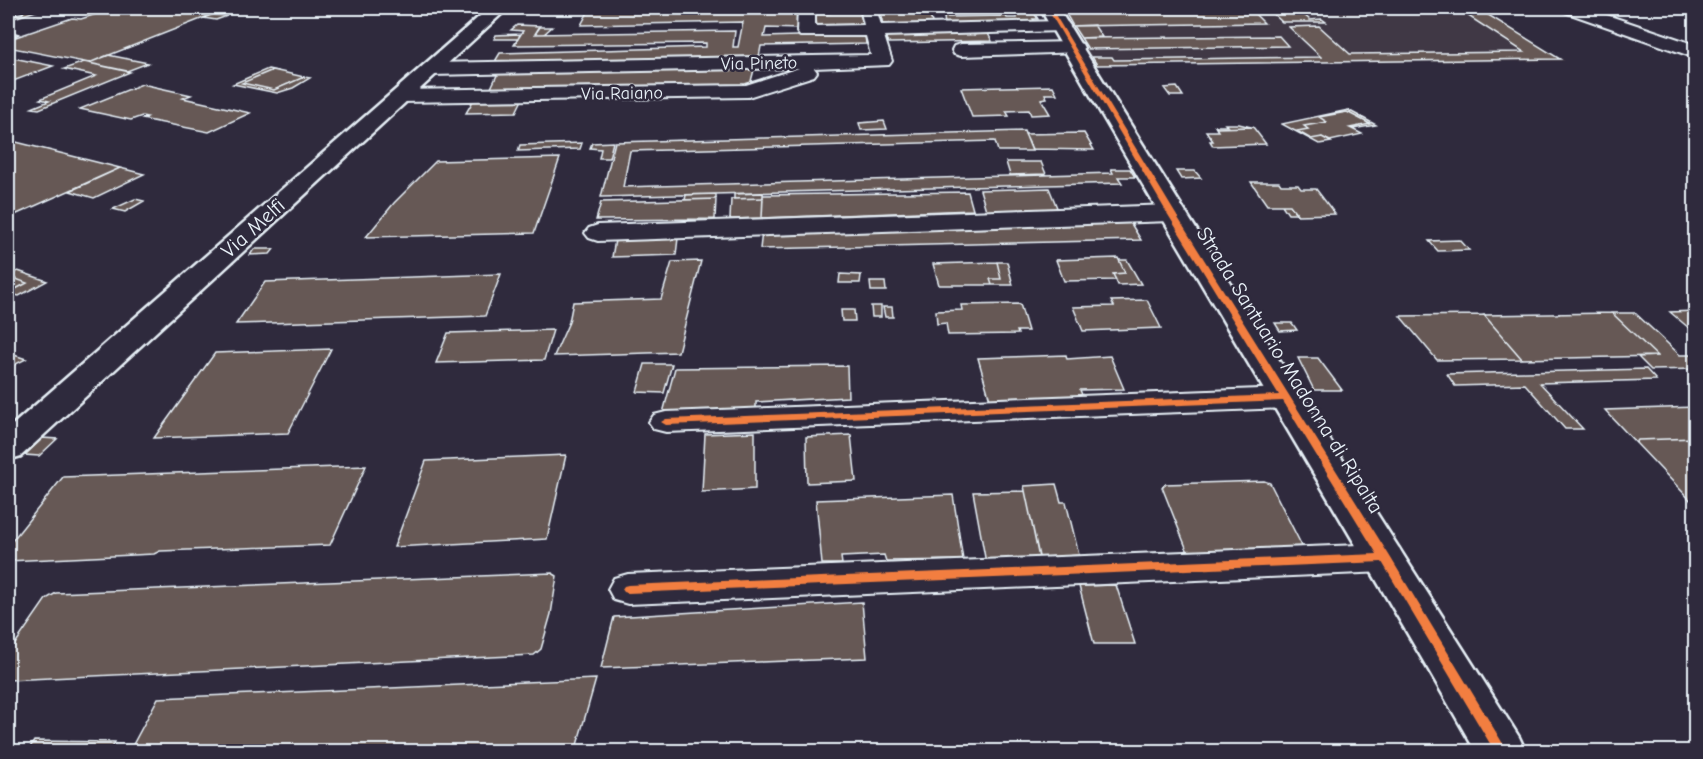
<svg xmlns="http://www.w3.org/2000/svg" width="1703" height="759" font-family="'Comic Neue',sans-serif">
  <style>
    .built { fill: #403844 }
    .building { fill: #665955; stroke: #e8f1f8; stroke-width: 1.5 }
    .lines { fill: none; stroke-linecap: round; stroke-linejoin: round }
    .street-casing { stroke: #e8f1f8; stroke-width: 4 }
    .secondary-casing { stroke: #e8f1f8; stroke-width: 5 }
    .street { fill: #2f2a3d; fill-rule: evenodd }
    .secondary { fill: #2f2a3d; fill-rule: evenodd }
    .cycleway-casing { stroke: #2f2a3d; stroke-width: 4 }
    .cycleway { fill: #f27e40; fill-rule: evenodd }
    .labels { text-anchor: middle; stroke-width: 5; stroke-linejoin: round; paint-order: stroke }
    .far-street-label { font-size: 18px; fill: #e8f1f8; stroke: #2f2a3d }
    .street-label { font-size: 21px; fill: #e8f1f8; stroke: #2f2a3d }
  </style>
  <rect width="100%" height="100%" fill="#2f2a3d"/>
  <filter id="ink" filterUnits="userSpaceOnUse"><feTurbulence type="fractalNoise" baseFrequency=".0167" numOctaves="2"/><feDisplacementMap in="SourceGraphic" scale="12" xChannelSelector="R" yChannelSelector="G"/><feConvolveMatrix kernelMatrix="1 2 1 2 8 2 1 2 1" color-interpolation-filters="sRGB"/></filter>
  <g filter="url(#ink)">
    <path class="built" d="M1060,8H1479L1565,61L1095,65Z"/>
    <path class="building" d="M28,8H45L8,20V14Z
      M115,8H229L89,63L8,47V31L19,34L10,38H13L72,18L81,19Z
      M584,8H800V29L766,28L764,37L865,34L866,44L761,46L759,57L494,63L500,53L706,47V43L514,45L523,31L511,30L517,25L540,26L535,34L735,31L733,47H738L743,22L581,25L588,12H582Z
      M927,8L933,25L883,26L880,9Z
      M1001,8H1031L1038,19H1033L1036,23L945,25L944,17L1006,16L1007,18H1017L1015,13H1004Z
      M1062,8H1102L1105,11L1065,12Z
      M1249,8L1264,23L1073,26L1065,12L1105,11L1115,9Z
      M1267,8H1296L1310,20L1322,19L1326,22H1282Z
      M1456,8H1477L1560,59L1097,65L1092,57H1112L1114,60L1321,57L1289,27L1319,26L1350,54L1524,52Z
      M862,9L863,26L817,27L815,10Z
      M213,14L227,16L216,20L203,18Z
      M1094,25L1102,37L1081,38L1073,26Z
      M540,27H552L544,34H535Z
      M972,31L974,35L987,32L992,41L889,43L887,42L885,33Z
      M520,34L518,39H494L496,35Z
      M1279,36L1288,46L1088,49L1081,38Z
      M108,55L148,63L127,71L89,63Z
      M8,57L53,66L8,83Z
      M84,62L130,72L39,109L32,108L49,101L40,99L96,76L64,69Z
      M755,66L750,85L490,90L499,71Z
      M268,69L273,70L242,83L274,90L304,77L310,78L293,88L277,93L233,84Z
      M273,70L304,77L274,90L242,83Z
      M142,84L191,95L183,98L250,113L209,132L142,119L147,117L142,116L131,120L80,109Z
      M1053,86L1057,94H1045L1047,98L1041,99L1050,114L1031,115L1029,110L1006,111L1009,116L972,117L961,88Z
      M1177,87L1183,96H1170L1164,88Z
      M522,100L516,112L466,113L473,101Z
      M1348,110L1376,125L1353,129L1350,128L1370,124L1347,112L1319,117L1327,122L1304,126L1308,129L1297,131L1311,139L1322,137L1331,142L1319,144L1282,124Z
      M1347,112L1370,124L1350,128L1362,134L1330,141L1322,137L1311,139L1297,131L1308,129L1304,126L1327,122L1319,117Z
      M884,121L887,129L861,130L859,123Z
      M1225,124H1239L1251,127L1217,128L1215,126H1227Z
      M1253,127L1266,144L1213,146L1210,141H1213L1206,131H1218L1216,128Z
      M1024,131L1032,151H998L995,141L630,151L623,187L1113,173L1111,169H1130L1135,177H1118L1122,183L601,197L615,142Z
      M1084,133L1094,150L1032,149L1025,134Z
      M8,140L120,168L8,218Z
      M613,142L609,158H599L601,149L590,148L592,143Z
      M582,143L580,149L518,151L520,145Z
      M560,158L534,233L366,237L394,203L436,161Z
      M1006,162H1041L1046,174L1010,175Z
      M120,168L144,174L94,198L70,191Z
      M1176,171H1195L1201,178L1181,179Z
      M1251,182H1279L1281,185H1298L1301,189H1316L1335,214L1297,215L1290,205H1267Z
      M1049,188L1058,210L1026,211V209L989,212L986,210L980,190Z
      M968,192L973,210L762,218L763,195Z
      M763,193V198L734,199V194Z
      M716,194V199L685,200L686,195Z
      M763,198L762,218L730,219L731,199Z
      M135,199L144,201L125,212L113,209Z
      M716,199L715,219L596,220L601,202Z
      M1282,205H1290L1297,214H1288Z
      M1130,222L1141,240L760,249L762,232Z
      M678,238L676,255L612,257L615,240Z
      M1460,240L1469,250L1438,251L1429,241Z
      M254,249H274L270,254L250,255Z
      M1118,258L1125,273L1113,274L1116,280L1064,281L1056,260Z
      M1119,260H1127L1141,284L1118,285L1113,274L1125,273Z
      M701,261L678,352L554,356L569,322L573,302L661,299L672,262Z
      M997,262H1007L1013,285H992L990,279H1001Z
      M997,262L1001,279H990L992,285H939L933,264Z
      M18,271L47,281L19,296L15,295L8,299V293L27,283L8,276Z
      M501,274L485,316L236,324L265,282Z
      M840,274L861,275L860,283H839Z
      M8,276L27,283L8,293Z
      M870,282H885L886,291H871Z
      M1147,300L1161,328L1083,331L1073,307L1114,306L1111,301Z
      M1020,304L1028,331H1017L1018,334L948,335L946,323L937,324L936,311L962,310L961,305Z
      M871,306H881V317H872Z
      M883,307H892L893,317H885Z
      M841,310H854L855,321H842Z
      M1696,311V334L1670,312Z
      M1612,313H1635L1680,355H1696V369L1651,370L1638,357L1657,356Z
      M1612,313L1657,356L1522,359L1484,315Z
      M1484,315L1522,359L1437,360L1400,316Z
      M1275,323H1292L1297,330L1280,331Z
      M553,330L544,360L436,363L448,333Z
      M331,349L288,433L154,438L215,353Z
      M8,353L26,359L12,366L8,365Z
      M1066,355L1067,359L1110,356L1124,389L1080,390L1083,397L990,400L978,358Z
      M1298,358H1318L1342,390H1314Z
      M645,364H672L664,393L637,392Z
      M847,366L848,397L756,402V409L663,413L675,368Z
      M1646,369L1656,380L1540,383L1583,429H1565L1525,384L1455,386L1447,374Z
      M1696,407V438L1638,440L1636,443L1605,410Z
      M755,432V489L702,492L705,434Z
      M851,435L856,481L807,483L806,437Z
      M42,438L57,439L39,456L25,455Z
      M1696,438V506L1636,443L1638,440Z
      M566,455L547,539L394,547L426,461Z
      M366,466L330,545L160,551L154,554L8,561V546L63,477Z
      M1264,481L1270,483L1304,550L1189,555L1162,487L1165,484Z
      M1056,484L1061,502H1066L1079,555L1039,558L1024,486Z
      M1025,491L1040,561L986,563L973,492Z
      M953,495L963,560L886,561L884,555L841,557L842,564H822L816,500Z
      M552,573L557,576L551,614L541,649L534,655L8,680V654L46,599L56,593Z
      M1116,585L1135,644H1094L1079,586Z
      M862,602L867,658L601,668L614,617Z
      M596,679L575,752H129L158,698Z
      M34,741L115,742L110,752H27Z"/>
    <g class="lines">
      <defs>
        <path id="street" d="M8,8H25L22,12L8,15Z
          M798,8H832L830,12L815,13V26L864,25L860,8H876L881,25L1061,21L1067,22L1070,26L1067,30L1061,31L884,36L892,61L889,65L814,68L817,72L814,76L748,97L401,102L394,100L391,96L394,92L401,90L746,85L799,68L431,75L424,73L421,69L424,65L431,63L871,55L866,36H800L797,32Z
          M1562,8H1586L1696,45V58L1565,12Z
          M1075,42L1082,44L1084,48L1082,52L961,56L954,54L952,50L954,46L961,44Z
          M1171,205L1180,208L1184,213L1180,218L1171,221L598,241L589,238L585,233L589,228L598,225Z
          M1286,388L1297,391L1302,398L1297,405L1286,408L666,432L654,429L649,422L654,415L666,412Z
          M1385,544L1399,548L1404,558L1399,568L1385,572L628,604L614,600L608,589L614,578L628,574Z"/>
        <path id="secondary" d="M489,8H508L21,456L8,460V429Z
          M1040,8H1058C1209,253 1365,494 1519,737L1526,752H1476C1333,502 1183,257 1040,8Z"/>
      </defs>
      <use href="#street" class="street-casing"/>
      <use href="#secondary" class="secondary-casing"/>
      <use href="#street" class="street"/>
      <use href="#secondary" class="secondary"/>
      <defs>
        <path id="cycleway" d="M1047,8H1051L1175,213L1389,555L1508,752H1495L1382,562L628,593L624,592L622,589L624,586L628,585L1377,554L1283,401L666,425L661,422L666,419L1279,395L1167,213Z"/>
      </defs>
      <use href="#cycleway" class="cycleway-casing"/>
      <use href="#cycleway" class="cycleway"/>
    </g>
  </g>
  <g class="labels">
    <g class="far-street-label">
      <text transform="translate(759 63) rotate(-1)" y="6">Via Pineto</text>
      <text transform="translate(622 93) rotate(-1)" y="6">Via Raiano</text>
    </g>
    <g class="street-label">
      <text transform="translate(253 228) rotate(-42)" y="7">Via Melfi</text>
      <text transform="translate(1290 370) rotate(58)" y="7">Strada Santuario Madonna di Ripalta</text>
    </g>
  </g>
  <rect width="1703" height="759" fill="none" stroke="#2f2a3d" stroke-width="30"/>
  <rect x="15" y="15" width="1673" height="729" fill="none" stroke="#e8f1f8" stroke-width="2" filter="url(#ink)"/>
</svg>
